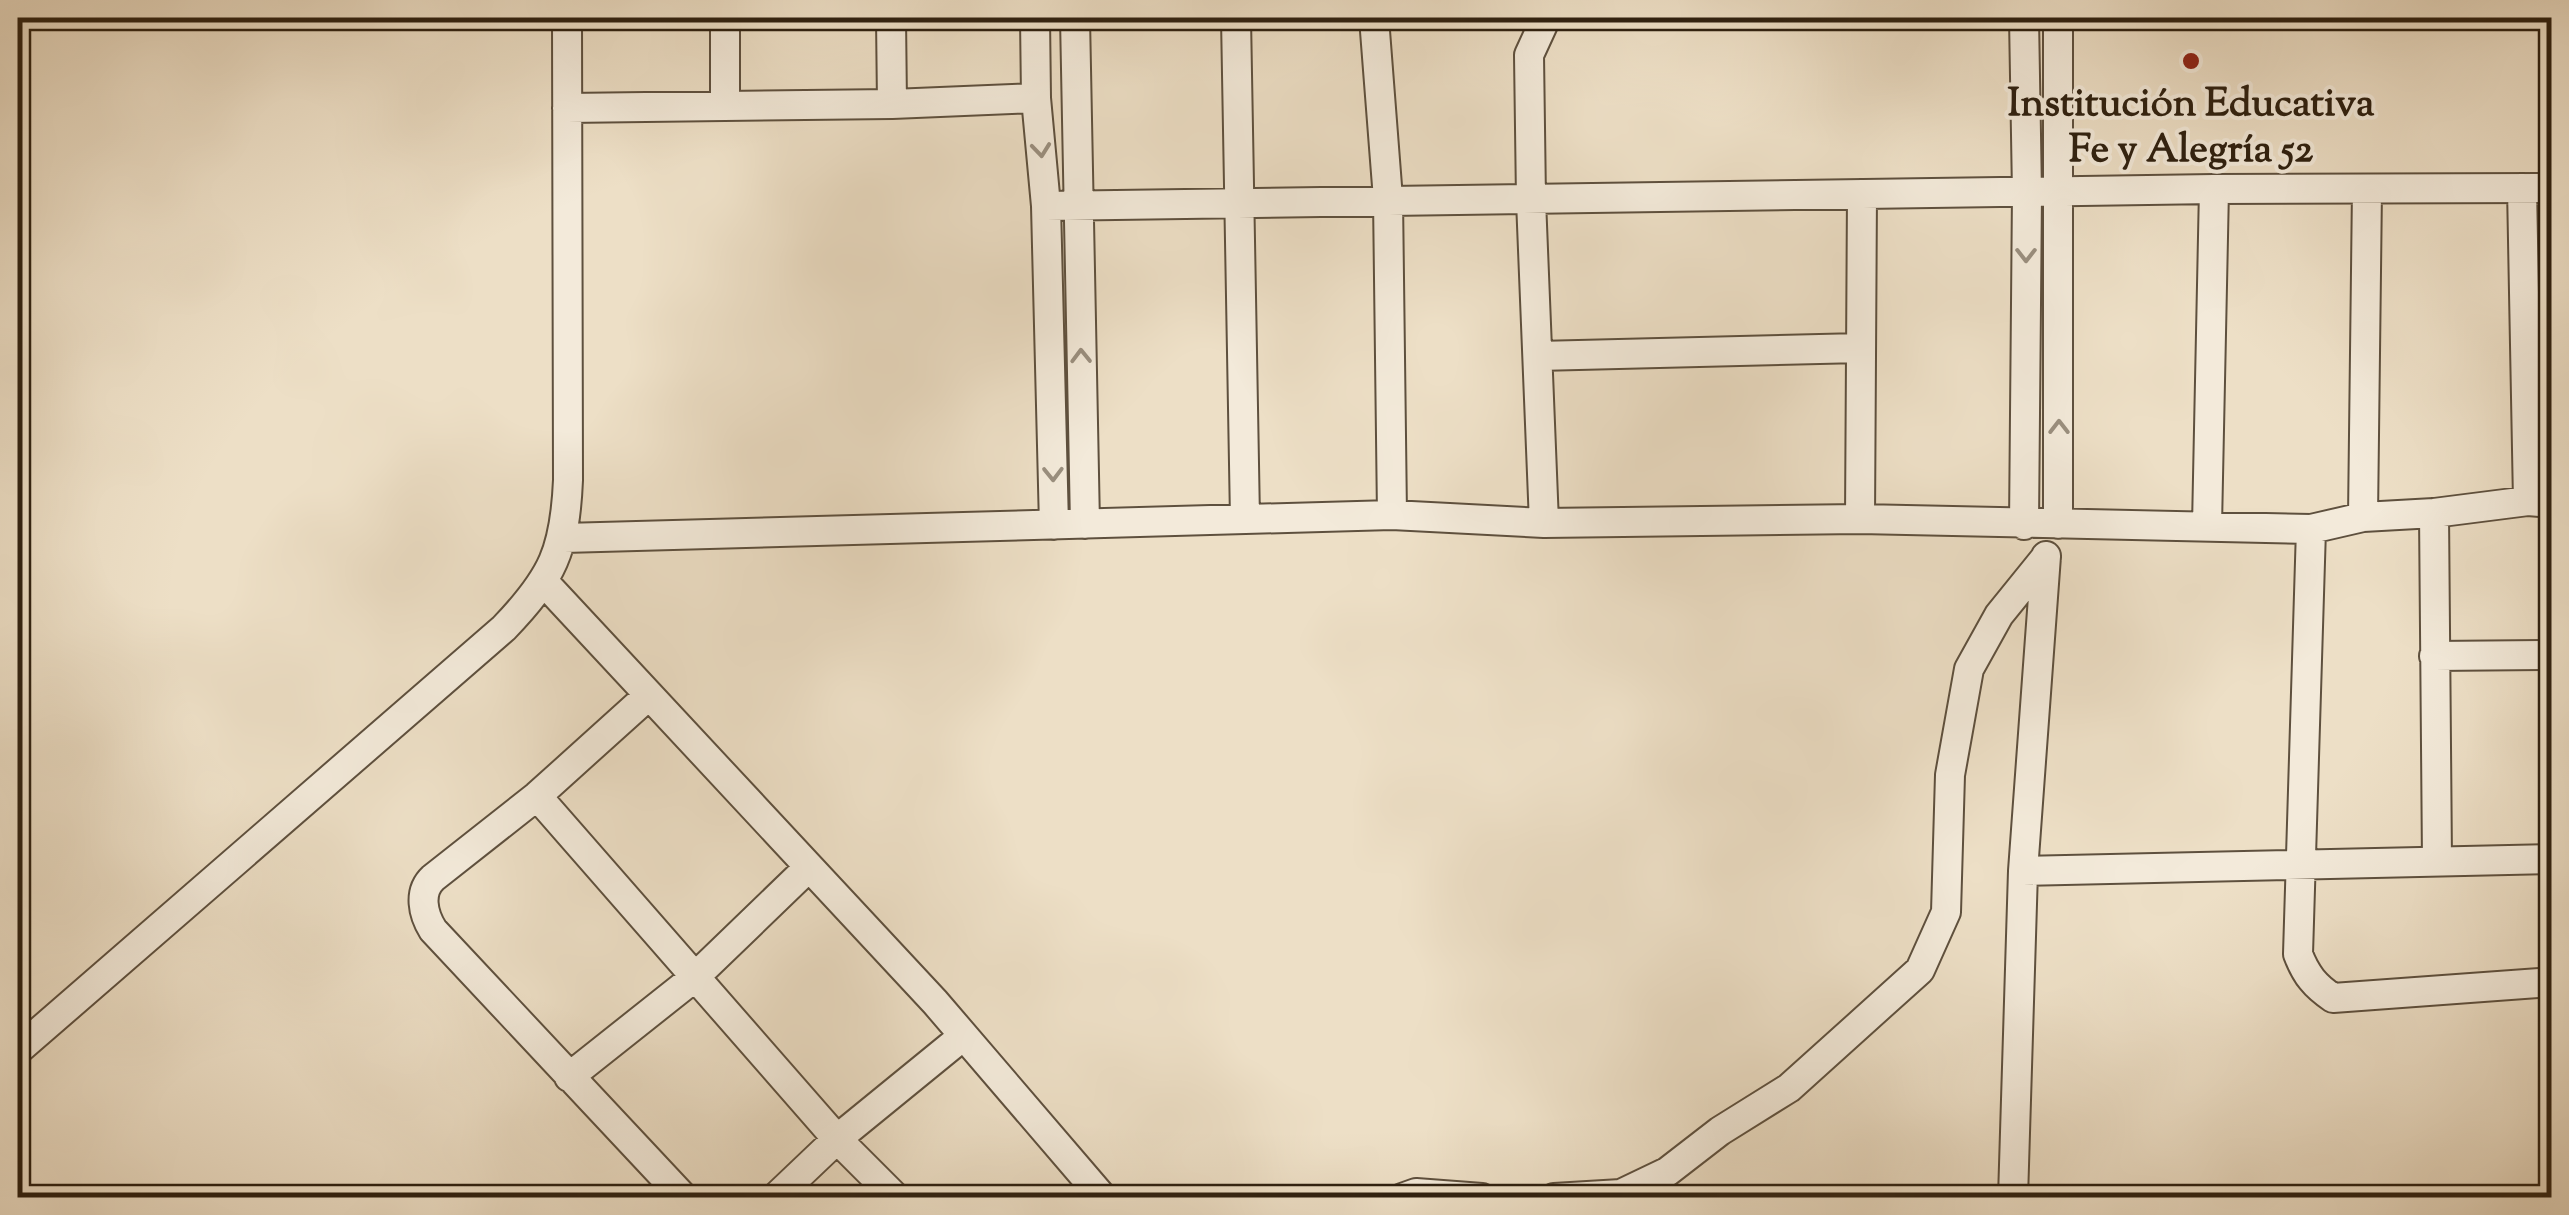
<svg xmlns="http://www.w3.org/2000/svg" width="2569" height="1215" font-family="'Sorts Mill Goudy',serif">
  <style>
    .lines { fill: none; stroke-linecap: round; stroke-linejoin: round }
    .minor-casing { stroke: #5e503e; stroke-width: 32 }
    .minor { stroke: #f3eada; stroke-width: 28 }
    .oneway { stroke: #9a8f7f }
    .poi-dot { fill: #8f2418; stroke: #f3eada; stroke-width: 4 }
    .labels { text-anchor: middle; stroke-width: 8; stroke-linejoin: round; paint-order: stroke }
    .poi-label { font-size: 40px; font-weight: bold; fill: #2e2010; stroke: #f3eada }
  </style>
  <rect width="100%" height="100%" fill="#eddfc6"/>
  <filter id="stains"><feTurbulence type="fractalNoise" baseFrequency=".002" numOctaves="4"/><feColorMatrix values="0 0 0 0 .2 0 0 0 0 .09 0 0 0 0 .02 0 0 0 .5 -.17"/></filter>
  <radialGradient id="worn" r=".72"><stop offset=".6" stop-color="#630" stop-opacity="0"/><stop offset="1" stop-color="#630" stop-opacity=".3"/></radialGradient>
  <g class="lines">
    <defs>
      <path id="minor" d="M725,18V106
        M891,18L892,104
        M1035,18L1036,98L1046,206L1054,525
        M1075,18L1085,524
        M1236,18L1245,519
        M1374,18L1388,199L1392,515
        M2058,18V524
        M567,108L892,104L1036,98
        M2522,188L2528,501
        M1046,206L2214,189L2552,188
        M1538,356L1861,348
        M2434,513L2437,861
        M2363,517L2367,189
        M1860,519L1862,194
        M1544,523L1531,200L1529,55L1546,18
        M2024,525L2027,193L2024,18
        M2207,526L2214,189
        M2311,529L2298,954C2306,975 2315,986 2333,998L2552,982
        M564,538L1392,515L1544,523L1860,519L2311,529L2363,517L2434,513L2528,501L2552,503
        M543,581L935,1002L1103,1198
        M2434,656L2552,655
        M649,695L537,796L433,878C418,892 423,914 433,930L684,1198
        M537,796L837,1139L896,1198
        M2023,871L2552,859
        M18,1050L504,628C553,577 565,550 568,480L567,18
        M569,1077L695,977L809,867
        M775,1198L837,1139L962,1037
        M1402,1198L1416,1193L1482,1198
        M1554,1198L1621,1194L1667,1172L1720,1131L1789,1088L1920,970L1946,912L1950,775L1969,669L1999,615L2046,557
        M2013,1198L2023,871L2046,556"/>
    </defs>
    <use href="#minor" class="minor-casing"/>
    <use href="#minor" class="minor"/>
  </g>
  <defs><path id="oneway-chevron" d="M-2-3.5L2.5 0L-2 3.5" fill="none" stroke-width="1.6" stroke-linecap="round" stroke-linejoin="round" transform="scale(2.5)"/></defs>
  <g class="oneway">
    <use href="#oneway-chevron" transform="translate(1041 150) rotate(84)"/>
    <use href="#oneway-chevron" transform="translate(2026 255) rotate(90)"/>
    <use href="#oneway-chevron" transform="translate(1081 356) rotate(-91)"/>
    <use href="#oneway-chevron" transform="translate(2059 427) rotate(-90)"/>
    <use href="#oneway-chevron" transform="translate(1053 474) rotate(89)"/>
  </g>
  <circle class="poi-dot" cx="2191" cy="61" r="10"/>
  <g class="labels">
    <g class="poi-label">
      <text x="2191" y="115">Institución Educativa<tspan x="2191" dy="46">Fe y Alegría 52</tspan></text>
    </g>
  </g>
  <rect width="2569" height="1215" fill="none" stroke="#eddfc6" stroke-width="60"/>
  <rect x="20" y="20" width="2529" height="1175" fill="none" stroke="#2e2010" stroke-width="5"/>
  <rect x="30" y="30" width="2509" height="1155" fill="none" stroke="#2e2010" stroke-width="2.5"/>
  <rect width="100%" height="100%" filter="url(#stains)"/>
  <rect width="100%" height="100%" fill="url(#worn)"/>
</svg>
